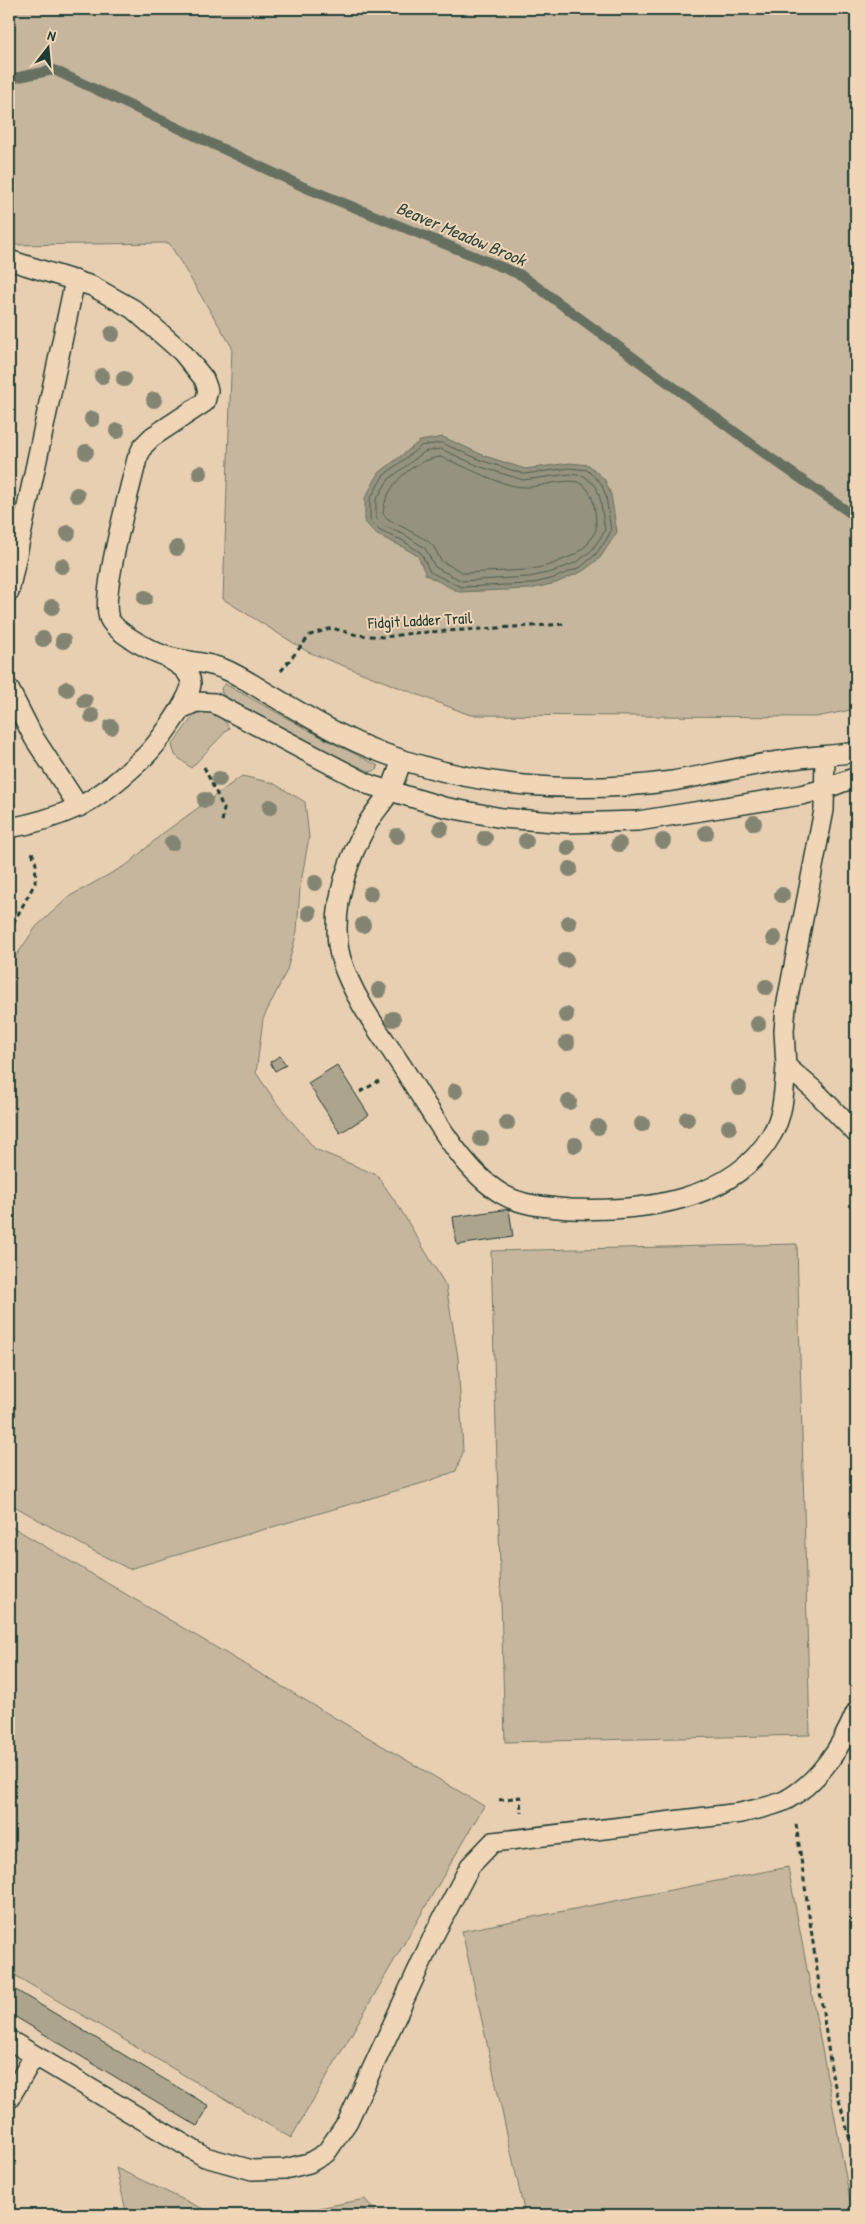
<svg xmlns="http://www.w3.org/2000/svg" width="865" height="2224" font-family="'Patrick Hand',sans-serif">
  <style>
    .green { fill: #c6b69d; stroke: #727a68 }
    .water { fill: #95927f; stroke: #667061 }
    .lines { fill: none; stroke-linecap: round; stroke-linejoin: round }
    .shore { stroke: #4e5f52; stroke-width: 1 }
    .stream { stroke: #667061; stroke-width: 10 }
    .building { fill: #ada48d; stroke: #1f3d34 }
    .service-casing { stroke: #1f3d34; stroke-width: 22 }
    .path { stroke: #1f3d34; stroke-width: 3; stroke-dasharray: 5 4; stroke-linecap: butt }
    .service { stroke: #f0d5b7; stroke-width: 19 }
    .tree { fill: #838572 }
    .labels { text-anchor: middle; stroke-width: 4; stroke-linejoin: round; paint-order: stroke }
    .street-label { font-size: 16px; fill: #1f3d34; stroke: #f0d5b7 }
    .water-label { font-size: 18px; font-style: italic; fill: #314a3f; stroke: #f0d5b7 }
  </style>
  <rect width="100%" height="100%" fill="#e8cfb2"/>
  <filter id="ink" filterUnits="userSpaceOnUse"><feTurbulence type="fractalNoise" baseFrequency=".02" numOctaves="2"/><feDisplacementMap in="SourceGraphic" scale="10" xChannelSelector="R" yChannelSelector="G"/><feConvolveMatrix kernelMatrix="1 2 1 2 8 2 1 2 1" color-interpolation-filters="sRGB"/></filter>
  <g filter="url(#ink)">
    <path class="green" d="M9,9H856V709L816,717L470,715L308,652L223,599L232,347L169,243L9,245Z
      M225,684L323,738L377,765L378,769L371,772C319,750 270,724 222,694L221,688Z
      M203,710C212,711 225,719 229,728L191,768L175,755L172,745L195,714Z
      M242,776L273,783L305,802L309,837L300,888L297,931L287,970L263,1019L256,1073L278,1105L315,1149L377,1175L399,1207L446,1286L458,1357L463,1452L456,1471L426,1482L129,1569L86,1547L9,1503V966L36,927L70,896L128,864L162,834Z
      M797,1244L810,1735L505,1742L491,1251Z
      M9,1525L484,1806L291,2138L9,1972Z
      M788,1867L853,2215H525L462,1931Z
      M116,2168L216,2215H127Z
      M365,2199L378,2215H283Z"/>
    <path class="water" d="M443,437L485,456L525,469L570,463L589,465L605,480L611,495L617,532L600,558L583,571L556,583L530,589L459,592L426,575L418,556L399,545L377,535L365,522V498L379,473L420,441Z"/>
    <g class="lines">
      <path class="shore" d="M442,443L483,461L524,474L570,468L587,470L601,483L606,496L611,531L606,540L596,554L581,567L554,578L530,584L461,587L430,572L421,553L402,540L380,531L370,521V499L383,476L421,446Z
        M441,449L481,467L523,480L570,474L584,476L596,486L600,498L605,530L601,537L592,550L577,562L552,572L529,577L462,581L435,567L425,548L405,535L384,526L376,518V500L388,480L424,452Z
        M440,457C465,465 498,486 524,487C539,488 569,476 582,484C595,492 596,516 596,530L587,545L574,555L550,565L528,570L464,573L441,561L434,547L428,541L388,519L383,514C384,486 413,460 440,457Z"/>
      <path class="stream" d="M9,79L54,70L304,187L521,275L768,456L856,517"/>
    </g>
    <path class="building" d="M280,1056L286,1065L275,1071L270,1062Z
      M337,1065L369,1115L340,1133L308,1083Z
      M509,1209L513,1237L457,1245L453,1217Z
      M9,1986L209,2106L197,2126L9,2013Z"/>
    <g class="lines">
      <defs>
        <path id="service" d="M9,260L92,286L133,309L182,352L204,379L208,390L205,402L152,437L143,446L137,459C130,489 100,595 109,618C115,633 157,655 173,658C190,662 207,662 224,669C241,676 258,688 274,697C308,717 343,738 380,752C473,787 574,795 672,781C708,775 744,766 780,761C805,756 831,756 856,752
          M9,592L75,280
          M9,689L34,738L79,807
          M181,709L196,702L214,703L370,785L444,807L502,818L568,823L638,821L801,795L825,789L856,777
          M825,756L824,810L786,1007L784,1031L786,1066L814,1090L856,1133
          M402,760C398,770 395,782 389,792C384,802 375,811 369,821C351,853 337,891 337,928C337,938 338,949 341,959C353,998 381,1034 403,1068C429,1108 461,1170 502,1194C522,1206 547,1207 570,1209C639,1212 734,1202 772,1134C784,1114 784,1089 786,1066
          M9,828C33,824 56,817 78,807C101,796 124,776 142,759C154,749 192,698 191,683C190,671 179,665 169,659
          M9,2040L205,2157L252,2170L285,2169L309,2163L326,2153L348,2121L434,1935L470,1866L493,1842L741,1813C756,1809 772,1807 786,1800C819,1782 842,1746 856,1712
          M9,2099L34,2056"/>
      </defs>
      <use href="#service" class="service-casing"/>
      <path class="path" d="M281,671L310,635L332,628L357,635L385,637L413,633L565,624
        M204,767L224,809L222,822
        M9,931L35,883L36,864L31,849
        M360,1092L379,1081
        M499,1800L520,1797L521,1813
        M796,1824L832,2075L856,2161"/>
      <use href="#service" class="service"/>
    </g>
    <g class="tree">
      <circle cx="112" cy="334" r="8"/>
      <circle cx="102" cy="376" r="8"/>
      <circle cx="124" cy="379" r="8"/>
      <circle cx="154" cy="400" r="8"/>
      <circle cx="92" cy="419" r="8"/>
      <circle cx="117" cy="431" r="8"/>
      <circle cx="86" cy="452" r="8"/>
      <circle cx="200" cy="473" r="8"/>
      <circle cx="77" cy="495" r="8"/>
      <circle cx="68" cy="533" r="8"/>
      <circle cx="177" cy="548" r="8"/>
      <circle cx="62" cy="566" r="8"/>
      <circle cx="145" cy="598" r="8"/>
      <circle cx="52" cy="607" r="8"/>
      <circle cx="43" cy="639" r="8"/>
      <circle cx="63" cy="641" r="8"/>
      <circle cx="67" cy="689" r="8"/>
      <circle cx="85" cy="701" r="8"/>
      <circle cx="92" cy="716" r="8"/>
      <circle cx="111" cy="727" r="8"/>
      <circle cx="219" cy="779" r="8"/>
      <circle cx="205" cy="800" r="8"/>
      <circle cx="270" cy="807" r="8"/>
      <circle cx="754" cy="823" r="8"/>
      <circle cx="441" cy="828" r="8"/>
      <circle cx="706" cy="833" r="8"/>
      <circle cx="397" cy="836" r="8"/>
      <circle cx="485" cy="838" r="8"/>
      <circle cx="526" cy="841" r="8"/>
      <circle cx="663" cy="841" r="8"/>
      <circle cx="172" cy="843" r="8"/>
      <circle cx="619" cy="844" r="8"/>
      <circle cx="568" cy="848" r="8"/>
      <circle cx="570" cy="869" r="8"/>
      <circle cx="315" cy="883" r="8"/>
      <circle cx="370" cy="894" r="8"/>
      <circle cx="782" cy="895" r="8"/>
      <circle cx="309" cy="913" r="8"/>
      <circle cx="569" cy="923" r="8"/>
      <circle cx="363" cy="925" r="8"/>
      <circle cx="774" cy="938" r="8"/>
      <circle cx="566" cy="960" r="8"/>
      <circle cx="766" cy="987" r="8"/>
      <circle cx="379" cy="990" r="8"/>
      <circle cx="566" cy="1015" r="8"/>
      <circle cx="393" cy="1019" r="8"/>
      <circle cx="758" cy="1024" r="8"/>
      <circle cx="567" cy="1043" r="8"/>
      <circle cx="739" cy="1088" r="8"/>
      <circle cx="455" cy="1091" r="8"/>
      <circle cx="569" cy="1102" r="8"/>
      <circle cx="687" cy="1119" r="8"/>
      <circle cx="507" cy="1123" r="8"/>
      <circle cx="642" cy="1124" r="8"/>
      <circle cx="598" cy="1127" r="8"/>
      <circle cx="729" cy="1127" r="8"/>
      <circle cx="481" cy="1139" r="8"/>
      <circle cx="575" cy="1145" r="8"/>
    </g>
  </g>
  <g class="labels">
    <g class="street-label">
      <text transform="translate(420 620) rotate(-3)" y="6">Fidgit Ladder Trail</text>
    </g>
    <g class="water-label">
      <text transform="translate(461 234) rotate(23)" y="6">Beaver Meadow Brook</text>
    </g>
  </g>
  <rect width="865" height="2224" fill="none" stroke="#f0d5b7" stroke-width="30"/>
  <rect x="15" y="15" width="835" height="2194" fill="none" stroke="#1f3d34" stroke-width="2" filter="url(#ink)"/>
  <g transform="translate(48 48) rotate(16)" stroke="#f0d5b7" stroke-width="4" paint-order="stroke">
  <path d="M0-4L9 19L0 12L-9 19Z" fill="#1f3d34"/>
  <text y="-8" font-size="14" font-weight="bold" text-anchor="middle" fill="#1f3d34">N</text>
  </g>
</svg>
